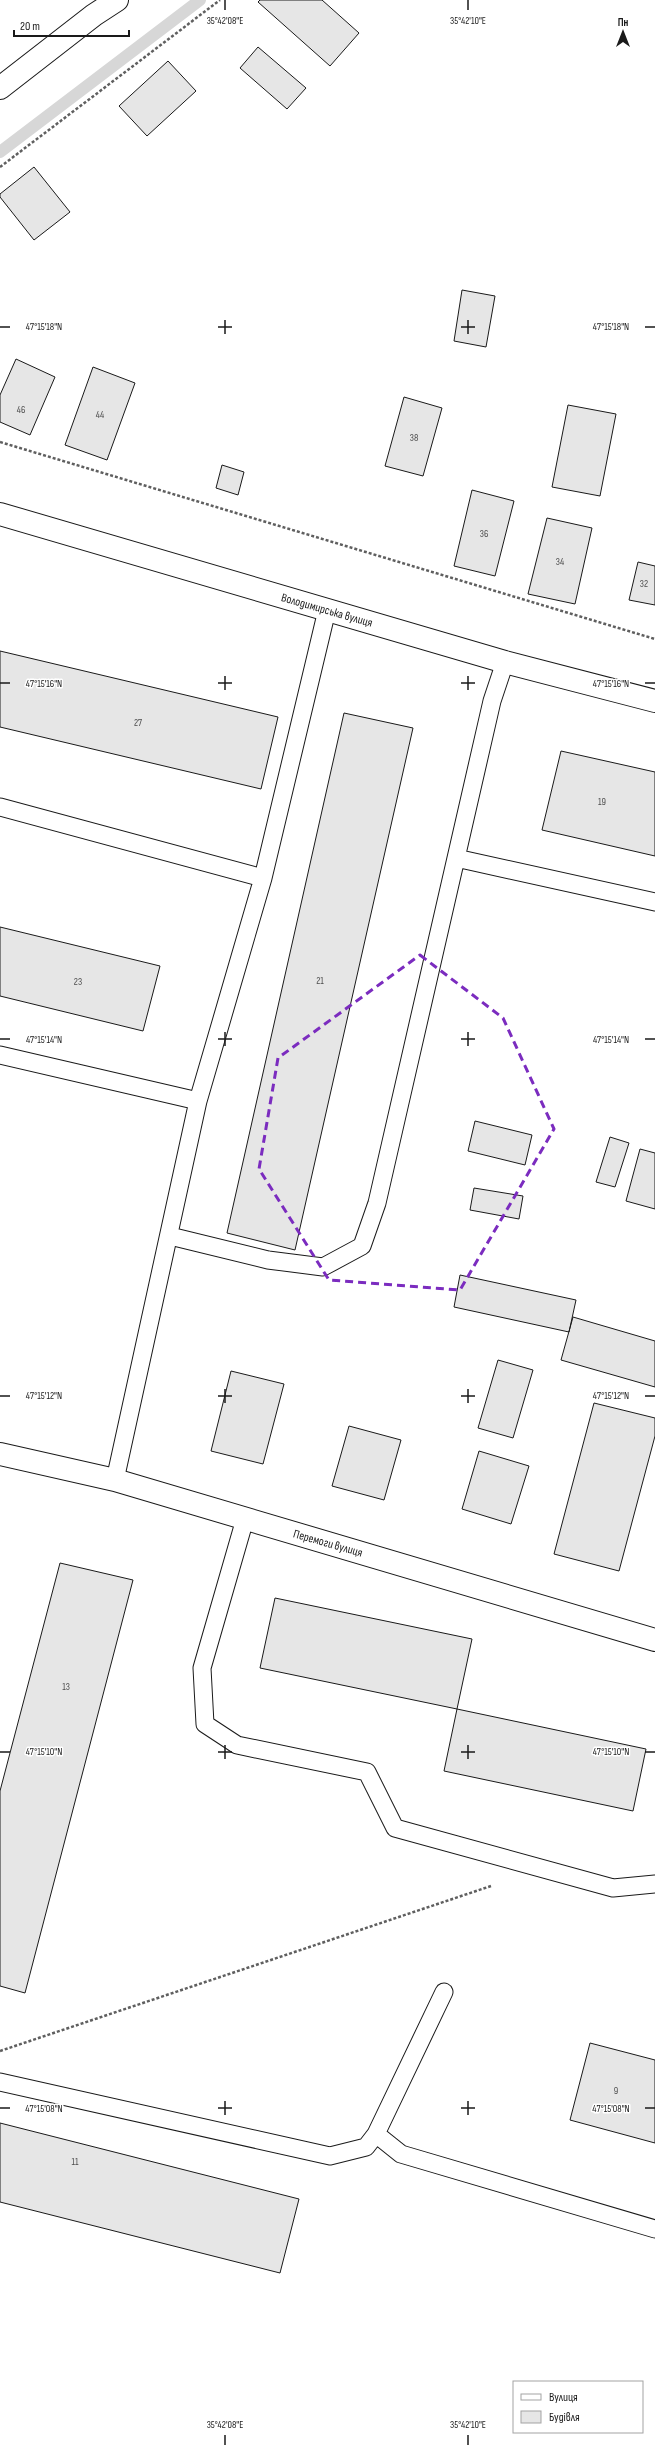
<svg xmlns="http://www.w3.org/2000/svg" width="655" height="2445" font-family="'Sofia Sans Condensed',sans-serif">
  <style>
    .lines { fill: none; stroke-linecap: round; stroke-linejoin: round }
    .stream { stroke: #d7d7d7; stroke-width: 12 }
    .building { fill: #e6e6e6; stroke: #1a1a1a }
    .service-casing { stroke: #1a1a1a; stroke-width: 19 }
    .minor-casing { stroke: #1a1a1a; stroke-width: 24 }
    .tertiary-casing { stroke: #1a1a1a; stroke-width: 24 }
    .secondary-casing { stroke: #1a1a1a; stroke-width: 24 }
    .path { stroke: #5f5f5f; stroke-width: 2.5; stroke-dasharray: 3 2; stroke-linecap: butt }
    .service { stroke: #fff; stroke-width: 17 }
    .minor { stroke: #fff; stroke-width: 22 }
    .tertiary { stroke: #fff; stroke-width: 22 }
    .secondary { stroke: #fff; stroke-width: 22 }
    .marked { fill: none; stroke: #7b2cbf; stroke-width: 3; stroke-dasharray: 8 5; stroke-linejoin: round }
    .ticks { fill: none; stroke: #1a1a1a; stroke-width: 1.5 }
    .labels { text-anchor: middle; stroke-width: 3; stroke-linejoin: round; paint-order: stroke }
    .number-label { font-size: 10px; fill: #4d4d4d }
    .street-label { font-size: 12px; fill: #1a1a1a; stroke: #fff }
    .ticks-label { font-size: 10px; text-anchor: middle; fill: #1a1a1a; stroke: #fff; stroke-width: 3; stroke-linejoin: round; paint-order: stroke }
  </style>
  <rect width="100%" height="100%" fill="#fff"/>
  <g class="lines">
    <path class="stream" d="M0,152L200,0"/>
  </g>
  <path class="building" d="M260,0H322L359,33L330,66L258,2Z
    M258,47L306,88L287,109L240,68Z
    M168,61L196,91L147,136L119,106Z
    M34,167L70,212L34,240L0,197V194Z
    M462,290L495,296L486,347L454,341Z
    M16,359L55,377L30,435L0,422V395Z
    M93,367L135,383L107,460L65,445Z
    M404,397L442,408L423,476L385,466Z
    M568,405L616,414L600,496L552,487Z
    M222,465L244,472L238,495L216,488Z
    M472,490L514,501L495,576L454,566Z
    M547,518L592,528L575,604L528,594Z
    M638,562L655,566V605L629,600Z
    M0,651L278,717L261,789L0,727Z
    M344,713L413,728L295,1250L227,1233Z
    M561,751L655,772V856L542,830Z
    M0,927L160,966L143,1031L0,996Z
    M475,1121L532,1135L525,1165L468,1151Z
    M610,1137L629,1143L615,1187L596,1182Z
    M640,1149L655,1153V1209L626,1201Z
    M474,1188L523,1196L519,1219L470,1210Z
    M460,1275L576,1300L569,1332L454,1307Z
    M573,1317L655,1341V1387L561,1360Z
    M498,1360L533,1370L513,1438L478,1428Z
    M231,1371L284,1384L263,1464L211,1451Z
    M594,1403L655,1418V1436L619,1571L554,1554Z
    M349,1426L401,1440L384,1500L332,1486Z
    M479,1451L529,1466L511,1524L462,1509Z
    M60,1563L133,1580L25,1993L0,1986V1791Z
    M275,1598L472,1639L457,1709L260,1668Z
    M457,1709L646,1749L633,1811L444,1771Z
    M590,2043L655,2060V2143L570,2120Z
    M0,2123L299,2199L280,2273L0,2202Z"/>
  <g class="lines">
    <defs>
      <path id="service" d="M0,807L263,878
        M456,858L655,902
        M0,1055L198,1101
        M170,1236L268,1260L323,1267L362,1246L377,1203L492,701L505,662
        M115,1480L198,1101L263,878L327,610
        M245,1519L202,1668L205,1724L237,1745L367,1772L395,1828L613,1888L655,1884
        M444,1992L376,2134L401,2154L655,2229
        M0,2082L330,2156L366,2147L376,2134"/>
      <path id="minor" d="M0,1454L115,1480L655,1640"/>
      <path id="tertiary" d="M0,514L505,662L655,701"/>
      <path id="secondary" d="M0,88L94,15L117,0"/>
    </defs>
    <use href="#service" class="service-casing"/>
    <use href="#minor" class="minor-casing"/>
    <use href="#tertiary" class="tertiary-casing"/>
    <use href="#secondary" class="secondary-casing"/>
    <path class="path" d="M0,167L220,0
      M0,442L655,639
      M0,2051L491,1886"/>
    <use href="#service" class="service"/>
    <use href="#minor" class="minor"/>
    <use href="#tertiary" class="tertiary"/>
    <use href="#secondary" class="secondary"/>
  </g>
  <path class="marked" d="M420,955L503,1018L554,1129L460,1290L329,1280L259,1169L278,1058Z"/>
  <path class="ticks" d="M225,0V10M468,0V10M225,320V334M468,320V334M0,327H10M218,327H232M461,327H475M645,327H655M225,676V690M468,676V690M0,683H10M218,683H232M461,683H475M645,683H655M225,1032V1046M468,1032V1046M0,1039H10M218,1039H232M461,1039H475M645,1039H655M225,1389V1403M468,1389V1403M0,1396H10M218,1396H232M461,1396H475M645,1396H655M225,1745V1759M468,1745V1759M0,1752H10M218,1752H232M461,1752H475M645,1752H655M225,2101V2115M468,2101V2115M0,2108H10M218,2108H232M461,2108H475M645,2108H655M225,2435V2445M468,2435V2445"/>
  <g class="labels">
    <g class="number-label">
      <text x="21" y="413">46</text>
      <text x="100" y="418">44</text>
      <text x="414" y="441">38</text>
      <text x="484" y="537">36</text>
      <text x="560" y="565">34</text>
      <text x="644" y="587">32</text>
      <text x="138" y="726">27</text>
      <text x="602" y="805">19</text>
      <text x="320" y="984">21</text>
      <text x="78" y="985">23</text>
      <text x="66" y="1690">13</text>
      <text x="616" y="2094">9</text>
      <text x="75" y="2165">11</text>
    </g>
    <g class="street-label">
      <text transform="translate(327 610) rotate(16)" y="4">Володимирська вулиця</text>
      <text transform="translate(328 1543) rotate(16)" y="4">Перемоги вулиця</text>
    </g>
  </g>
  <g class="ticks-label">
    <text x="225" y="24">35°42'08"E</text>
    <text x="468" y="24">35°42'10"E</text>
    <text x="44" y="330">47°15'18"N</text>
    <text x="611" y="330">47°15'18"N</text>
    <text x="44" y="687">47°15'16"N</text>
    <text x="611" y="687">47°15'16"N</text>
    <text x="44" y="1043">47°15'14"N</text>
    <text x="611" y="1043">47°15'14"N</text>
    <text x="44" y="1399">47°15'12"N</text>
    <text x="611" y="1399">47°15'12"N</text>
    <text x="44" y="1755">47°15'10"N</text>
    <text x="611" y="1755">47°15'10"N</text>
    <text x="44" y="2112">47°15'08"N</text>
    <text x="611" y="2112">47°15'08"N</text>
    <text x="225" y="2428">35°42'08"E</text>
    <text x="468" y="2428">35°42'10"E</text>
  </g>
  <rect x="513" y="2381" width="130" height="52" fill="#ffffff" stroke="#a3a3a3"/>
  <rect x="521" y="2394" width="20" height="6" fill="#ffffff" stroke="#a3a3a3"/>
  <text x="549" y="2401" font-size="12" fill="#1a1a1a">Вулиця</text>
  <rect x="521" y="2411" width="20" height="12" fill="#e6e6e6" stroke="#a3a3a3"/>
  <text x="549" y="2421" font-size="12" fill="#1a1a1a">Будівля</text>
  <g transform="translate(623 32)" stroke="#ffffff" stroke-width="3" paint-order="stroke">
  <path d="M0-3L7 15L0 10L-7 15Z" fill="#1a1a1a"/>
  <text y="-6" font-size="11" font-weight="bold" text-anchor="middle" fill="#1a1a1a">Пн</text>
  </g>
  <path d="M14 30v6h115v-6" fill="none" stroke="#1a1a1a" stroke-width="2"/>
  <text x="20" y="30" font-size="12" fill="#1a1a1a" stroke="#ffffff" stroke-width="3" paint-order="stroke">20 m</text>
</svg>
